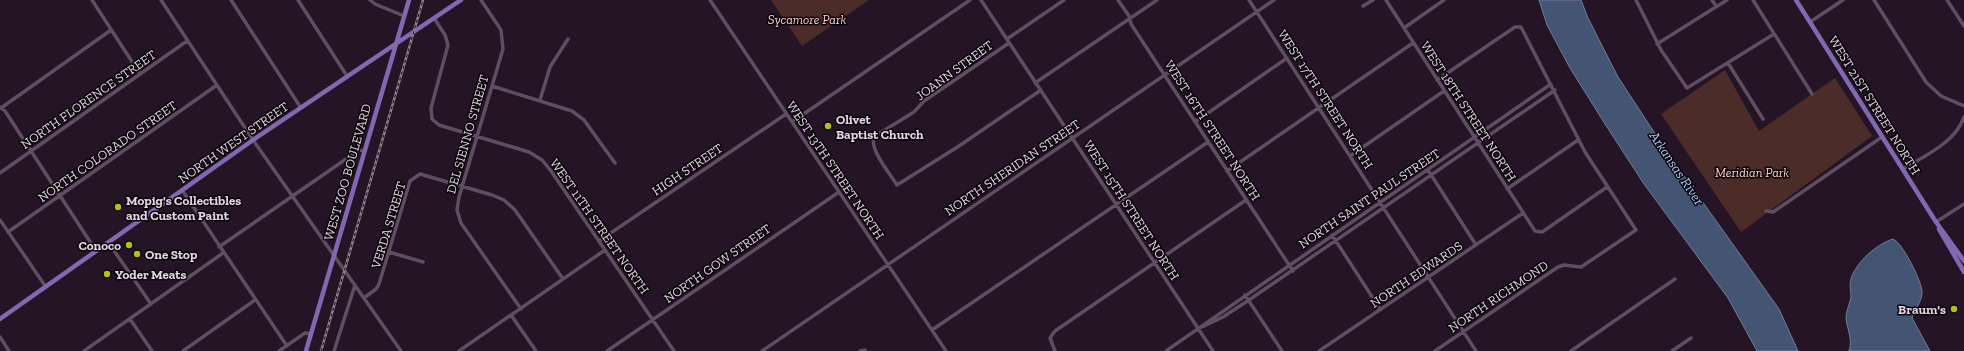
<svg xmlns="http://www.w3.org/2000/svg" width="1964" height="351" font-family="'Zilla Slab',serif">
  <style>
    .green { fill: #4c2c29 }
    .water { fill: #445574; stroke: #737c95 }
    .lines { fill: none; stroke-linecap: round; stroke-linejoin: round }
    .minor { stroke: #604d62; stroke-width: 3.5 }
    .major { stroke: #8169b2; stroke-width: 4.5 }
    .rail-casing { stroke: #8f8190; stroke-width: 2.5 }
    .rail { stroke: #09040a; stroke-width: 1; stroke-dasharray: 3; stroke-linecap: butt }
    .poi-dot { fill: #afc507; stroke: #09040a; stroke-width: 1.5 }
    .labels { text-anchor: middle; stroke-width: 3; stroke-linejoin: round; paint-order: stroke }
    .park-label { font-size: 13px; font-style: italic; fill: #fdd0cb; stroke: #09040a }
    .street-label { font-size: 13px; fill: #e2d6e3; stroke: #09040a }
    .poi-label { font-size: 13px; font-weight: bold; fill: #e2d6e3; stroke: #09040a; text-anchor: start }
    .water-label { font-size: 14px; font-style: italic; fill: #afc8f4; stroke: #09040a }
  </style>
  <rect width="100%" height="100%" fill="#241426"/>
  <path class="green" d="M771,0H869L802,46Z
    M1725,70L1759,131L1835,78L1872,136L1741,232L1661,114Z"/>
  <path class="water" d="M1539,0H1581L1588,18L1618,77L1667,152L1779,309L1798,351H1757L1728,298L1644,184L1605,124L1570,68L1547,25Z
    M1893,239C1902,242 1923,283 1922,293C1922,302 1914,309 1912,318L1930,351H1849C1853,339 1847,329 1846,318C1846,310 1850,304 1851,297C1851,291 1849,285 1851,279C1856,262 1877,244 1893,239Z"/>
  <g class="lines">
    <path class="minor" d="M92,0L140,74
      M161,0L253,140L401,351
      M231,0L301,108
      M298,0L347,76
      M370,0L375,4L404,16
      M481,0L501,30L503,49L459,197L457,210L461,223L521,309
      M710,0L946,351
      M981,0L1213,351
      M1118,0L1129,16L1131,24L1293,271
      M1249,0L1476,351
      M1386,0L1535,231L1542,232L1548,228L1607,187
      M1636,0L1661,50L1687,88L1774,34
      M1712,0L1716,6
      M1753,0L1812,94
      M1874,0L1926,82L1941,96L1964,106
      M1947,0L1964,26
      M1363,6L1373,0
      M434,18L445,35L448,45L431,108L432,119L439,125L529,152L542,160L551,171L674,351
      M1810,22L1843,0
      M1404,28L1444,0
      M1007,39L1064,0
      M1009,43L924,101L914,112L875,136C867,147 891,175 897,185L959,146L1041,90
      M1657,44L1727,0
      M1728,63L1763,119
      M1035,83L1157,0
      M492,86L572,111L584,120L615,163
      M540,100L550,67L568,39
      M0,107L5,111L96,251
      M1,108L111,30
      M792,122L970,0
      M1195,122L1287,58
      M1350,156L1444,91
      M1903,169C1924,156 1955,143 1964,117
      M1428,170L1476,245
      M1227,171L1413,43
      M0,173L187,41
      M1507,189L1578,140
      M182,190L287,346
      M1766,211L1773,212L1882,137
      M0,220L46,287
      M1936,222L1964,204
      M8,232L217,85
      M1332,235L1380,309
      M599,241L786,114
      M108,242L151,304
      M219,247L359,150L365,151
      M389,252L423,262
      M1245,295L1282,351
      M364,298L376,289L379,284L410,181L420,174L492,195L504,200L515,210L563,279
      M511,315L536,351
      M130,319L152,351
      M1202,327L1223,317L1249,300L1555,90
      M932,330L1208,142
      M0,337L9,351
      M84,351L223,253
      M183,351L255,300
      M279,351L305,333L311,334
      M334,351L355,285
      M459,351L605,250
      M607,351L839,192
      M762,351L1274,0
      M860,351L865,350
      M1055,351L1050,338L1055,331L1246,200
      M1166,351L1551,84
      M1319,351L1523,213
      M1435,351L1558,267L1564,265L1581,267L1636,230L1585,152L1521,27H1515L1437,80
      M1571,351L1675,279
      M1672,351L1691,338"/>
    <path class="major" d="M1796,0L1936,222L1964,261
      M1939,229L1964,272
      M0,319L253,140L461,0
      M306,351L409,0"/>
    <defs>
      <path id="rail" d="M321,351L423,0"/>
    </defs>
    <use href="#rail" class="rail-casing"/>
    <use href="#rail" class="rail"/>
  </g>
  <g class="poi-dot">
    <circle cx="828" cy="126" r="4"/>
    <circle cx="118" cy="207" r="4"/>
    <circle cx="129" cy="245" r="4"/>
    <circle cx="137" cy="254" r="4"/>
    <circle cx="107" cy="274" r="4"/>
    <circle cx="1954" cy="309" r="4"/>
  </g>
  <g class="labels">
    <g class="park-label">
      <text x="807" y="24">Sycamore Park</text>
      <text x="1752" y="177">Meridian Park</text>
    </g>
    <g class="street-label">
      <text transform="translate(954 70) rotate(-36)" y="5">JOANN STREET</text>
      <text transform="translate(88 99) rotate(-35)" y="5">NORTH FLORENCE STREET</text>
      <text transform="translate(1326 99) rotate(57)" y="5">WEST 17TH STREET NORTH</text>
      <text transform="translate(1875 105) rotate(58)" y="5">WEST 21ST STREET NORTH</text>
      <text transform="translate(1469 111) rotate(57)" y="5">WEST 18TH STREET NORTH</text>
      <text transform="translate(1213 130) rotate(57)" y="5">WEST 16TH STREET NORTH</text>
      <text transform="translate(467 134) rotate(-74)" y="5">DEL SIENNO STREET</text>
      <text transform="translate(233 142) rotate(-35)" y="5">NORTH WEST STREET</text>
      <text transform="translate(107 151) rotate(-35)" y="5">NORTH COLORADO STREET</text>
      <text transform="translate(1012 167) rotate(-34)" y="5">NORTH SHERIDAN STREET</text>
      <text transform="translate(687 169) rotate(-34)" y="5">HIGH STREET</text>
      <text transform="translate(836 170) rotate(56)" y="5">WEST 13TH STREET NORTH</text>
      <text transform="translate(347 172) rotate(-74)" y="5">WEST ZOO BOULEVARD</text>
      <text transform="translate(1369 198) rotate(-34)" y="5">NORTH SAINT PAUL STREET</text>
      <text transform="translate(1132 210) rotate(57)" y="5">WEST 15TH STREET NORTH</text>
      <text transform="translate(388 225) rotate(-73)" y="5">VERDA STREET</text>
      <text transform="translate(600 226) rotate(55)" y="5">WEST 11TH STREET NORTH</text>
      <text transform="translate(717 263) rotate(-35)" y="5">NORTH GOW STREET</text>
      <text transform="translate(1416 274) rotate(-34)" y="5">NORTH EDWARDS</text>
      <text transform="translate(1498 296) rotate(-34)" y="5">NORTH RICHMOND</text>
    </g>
    <g class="poi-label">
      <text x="836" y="124">Olivet<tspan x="836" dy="15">Baptist Church</tspan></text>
      <text x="126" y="205">Mopig's Collectibles<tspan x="126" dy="15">and Custom Paint</tspan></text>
      <text x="121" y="250" text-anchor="end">Conoco</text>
      <text x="145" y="259">One Stop</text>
      <text x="115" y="279">Yoder Meats</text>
      <text x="1946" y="314" text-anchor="end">Braum's</text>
    </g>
    <g class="water-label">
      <text transform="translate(1677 168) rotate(56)" y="5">Arkansas River</text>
    </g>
  </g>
</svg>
